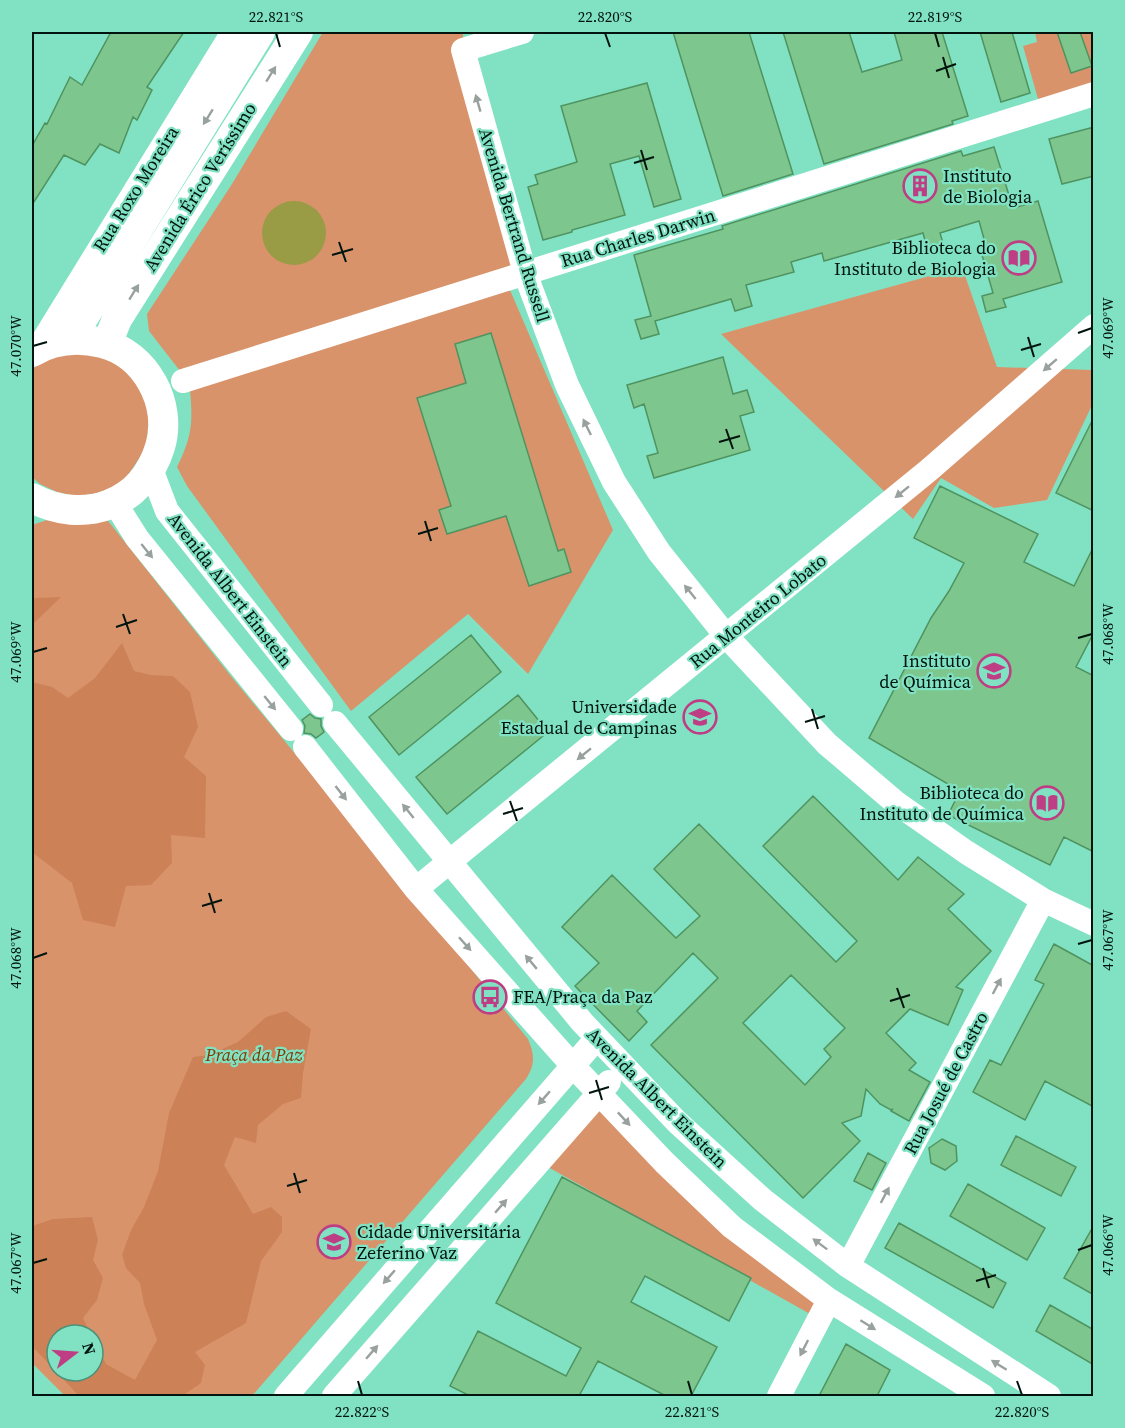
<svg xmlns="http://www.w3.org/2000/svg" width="1125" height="1428" font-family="'Source Serif 4',serif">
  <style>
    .green { fill: #d9936b; fill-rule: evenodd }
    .forest { fill: #cc8156 }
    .water { fill: #999b45 }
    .building { fill: #7dc68d; stroke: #4f9360; stroke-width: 1.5; fill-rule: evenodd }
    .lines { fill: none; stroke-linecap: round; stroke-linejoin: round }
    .minor { stroke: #fff; stroke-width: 24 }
    .major { stroke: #fff; stroke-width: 30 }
    .oneway { fill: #99a19f }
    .ticks { fill: none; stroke: #01140e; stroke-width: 2 }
    .labels { text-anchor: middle; stroke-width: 4.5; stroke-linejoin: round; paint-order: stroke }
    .poi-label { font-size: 18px; fill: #01140e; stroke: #80e2c2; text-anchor: end }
    .street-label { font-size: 18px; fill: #01140e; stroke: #80e2c2 }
    .park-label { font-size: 18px; font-style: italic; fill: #813c06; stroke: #80e2c2 }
    .neatline { fill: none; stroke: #01140e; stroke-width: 2 }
    .ticks-label { font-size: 15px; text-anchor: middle; fill: #01140e }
  </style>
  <rect width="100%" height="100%" fill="#80e2c2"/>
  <path class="green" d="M323,32H463V50L525,273L180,371L149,331L147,314L232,184Z
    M1035,32H1092L1093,90L1040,106L1023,46L1037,42Z
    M962,267L997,367L1093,370V403L1047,500L994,508L941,478L913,519L721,334Z
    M510,290L613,530L528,674L468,614L351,711L187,486L177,467C192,436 193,424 190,390Z
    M64,352L101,354L132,375L149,409L147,446L127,477L111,488L94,494L75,496L57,492L40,484L32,477V369L46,359Z
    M105,517L230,675L364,837L528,1039C535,1055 535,1065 526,1079L252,1396H65L32,1363V525L47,520ZM57,1335H93V1371H57Z
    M599,1093L829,1300L819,1319L539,1162Z"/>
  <path class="forest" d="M61,597L32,625V602L35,598Z
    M122,643L134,671L151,675L173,676L190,692L198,727L184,757L206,776L205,838L171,835L172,863L151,885L126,886L115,927L83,920L72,883L32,852V682L52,687L68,698L95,678Z
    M286,1011L311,1029L303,1073L301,1098L283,1104L258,1125L256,1143L235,1137L224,1165L253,1214L271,1207L282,1217V1232L261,1261L246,1323L195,1352L205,1365L201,1383L185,1394L172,1396H79L32,1346V1226L53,1219L92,1217L98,1240L93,1260L103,1278L97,1300L83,1318L91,1335H57V1371H93V1338L106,1364L135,1380L157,1340L144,1304L140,1283L126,1268L122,1255L131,1230L144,1207L158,1171L169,1113L193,1057L209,1055L238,1042L266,1017Z"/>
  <path class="water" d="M262 233a32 32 0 1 1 64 0a32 32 0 1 1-64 0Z"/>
  <path class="building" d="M111,32H184L147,87L152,90L137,120L133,117L119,153L100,144L85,165L64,155L32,205V146L45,123L47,124L70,77L82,85Z
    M673,32H749L793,174L723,196Z
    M783,32H849L862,72L902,60L894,32H942L968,116L952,121L953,124L824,164Z
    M980,32H1012L1030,93L1001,102Z
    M1057,32H1080L1092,66L1071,73Z
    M647,83L681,199L654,207L639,156L610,164L625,215L572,230V232L543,240L528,187L538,184L535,175L577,162L561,106Z
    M1094,127V176L1062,184L1049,139Z
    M994,147L1013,208L1038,201L1062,282L1003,299L1006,307L986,312L982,296L993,293L982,255L988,253L979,221L940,233L943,243L927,248L923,233L824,261L822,253L791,262L794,272L746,285L752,306L735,311L731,299L655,321L659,334L641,339L635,320L651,316L634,255L723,229L722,226L961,151L963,156Z
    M491,333L558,551L564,549L571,572L529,586L506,516L447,534L439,510L451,506L417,398L466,383L455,344Z
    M723,357L733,394L747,390L754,412L740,416L750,450L654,478L647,456L658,453L644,404L634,408L627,385Z
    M1094,417V511L1056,493Z
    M940,486L1038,534L1024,562L1074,586L1094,546V632L1076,667L1094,676V852L1064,837L1050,865L948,815L960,791L869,738L931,618L949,591L964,563L914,538Z
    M471,635L501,672L399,755L369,717Z
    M518,695L548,732L447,814L416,777Z
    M310,714L315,718L321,719V726L324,732L316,738L311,734L304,733L305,726L302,720Z
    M813,796L898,880L918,857L964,894L948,909L991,951L956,987L963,990L948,1025L910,1009L886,1033L916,1063L909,1070L930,1082L909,1121L891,1111L893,1109L891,1110L880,1104L866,1089L861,1116L842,1123L860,1141L803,1198L651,1045L718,978L693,953L637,1011L647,1022L629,1041L575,986L599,963L562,927L612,875L676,938L700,916L654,869L699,824L836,962L857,941L763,846ZM791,975L845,1028L824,1049L831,1057L805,1085L743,1023Z
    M1054,944L1094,966V1107L1045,1081L1025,1120L973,1092L990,1060L1001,1065L1044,984L1035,980Z
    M1016,1136L1076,1167L1061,1196L1001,1165Z
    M942,1139L956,1146L957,1161L945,1170L931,1163L929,1148Z
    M868,1153L886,1163L872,1190L854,1181Z
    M562,1177L751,1278L729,1321L645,1276L631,1302L717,1347L691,1396H666L598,1361L579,1396H470L450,1386L478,1331L566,1376L581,1348L496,1303Z
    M968,1184L1045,1228L1027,1260L950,1216Z
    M899,1223L1006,1283L993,1308L885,1248Z
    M1094,1225V1295L1064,1278Z
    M1050,1305L1094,1330V1365L1036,1331Z
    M846,1344L890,1370L877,1396H819Z"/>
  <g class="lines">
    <path class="minor" d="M522,32L463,50L525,273L567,385L614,482L659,552L727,637L827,744L895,802L966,852L1043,900L1094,924
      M39,347L233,32
      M183,381L1094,94
      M151,469L167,511L321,705
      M115,503L137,538L291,729
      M335,723L582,1022L677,1122L763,1200L848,1266L1049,1396
      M305,747L416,889L573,1066L665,1163L732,1227L829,1300L983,1396
      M416,889L929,470L1094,326
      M848,1266L1043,900
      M286,1396L597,1038
      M334,1396L609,1082
      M779,1396L829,1300"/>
    <path class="major" d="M70,339L260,32
      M107,344L117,319L298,32
      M32,352C54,339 77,337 102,343C146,354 173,404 160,447C142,506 83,525 32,498"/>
  </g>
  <defs><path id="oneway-solid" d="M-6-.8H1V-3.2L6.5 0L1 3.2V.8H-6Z" transform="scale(1.5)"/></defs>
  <g class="oneway">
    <use href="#oneway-solid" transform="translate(271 74) rotate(-58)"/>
    <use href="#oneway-solid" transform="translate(478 103) rotate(-106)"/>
    <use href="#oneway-solid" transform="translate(208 117) rotate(122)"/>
    <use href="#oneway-solid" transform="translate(134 292) rotate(-58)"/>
    <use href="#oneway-solid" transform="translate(1050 365) rotate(139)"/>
    <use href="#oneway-solid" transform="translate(587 427) rotate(-116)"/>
    <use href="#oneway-solid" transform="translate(902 492) rotate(141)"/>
    <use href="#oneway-solid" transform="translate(147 551) rotate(51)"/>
    <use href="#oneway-solid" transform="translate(690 592) rotate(-129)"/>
    <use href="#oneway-solid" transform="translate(270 703) rotate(51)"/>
    <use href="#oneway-solid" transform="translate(584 754) rotate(141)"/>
    <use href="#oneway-solid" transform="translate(341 793) rotate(52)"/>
    <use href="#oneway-solid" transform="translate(408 811) rotate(-129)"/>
    <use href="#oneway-solid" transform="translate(465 944) rotate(48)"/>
    <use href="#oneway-solid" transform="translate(531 962) rotate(-130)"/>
    <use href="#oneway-solid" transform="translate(997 986) rotate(-62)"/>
    <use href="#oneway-solid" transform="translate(544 1098) rotate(131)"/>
    <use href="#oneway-solid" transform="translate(624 1119) rotate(47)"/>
    <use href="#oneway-solid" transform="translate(885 1195) rotate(-62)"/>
    <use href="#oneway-solid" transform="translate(501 1206) rotate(-49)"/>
    <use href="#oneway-solid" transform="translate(820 1244) rotate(-143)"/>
    <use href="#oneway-solid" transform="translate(389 1277) rotate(131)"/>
    <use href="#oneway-solid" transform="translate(868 1325) rotate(32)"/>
    <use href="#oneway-solid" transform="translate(804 1348) rotate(117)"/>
    <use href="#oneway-solid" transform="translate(372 1352) rotate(-49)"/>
    <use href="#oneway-solid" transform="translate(999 1365) rotate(-148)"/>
  </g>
  <path class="ticks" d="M276,33L280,47M605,33L610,47M935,33L939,47M943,57L949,78M936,71L956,64M641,150L647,170M634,163L654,157M339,242L346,262M332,255L353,249M1078,333L1092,328M1028,337L1034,357M33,346L47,342M1021,350L1041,344M726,429L733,449M719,442L740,436M425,521L431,541M418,534L438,528M123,614L130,634M116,627L137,620M1078,638L1092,634M33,652L47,648M812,709L818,729M805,722L825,716M510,801L517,821M503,814L523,808M209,893L215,913M202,906L222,900M1078,944L1092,940M33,958L47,953M897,988L904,1008M890,1001L910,995M596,1080L602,1100M589,1093L609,1087M294,1173L300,1193M287,1186L307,1180M1078,1250L1092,1245M33,1263L47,1259M983,1268L989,1288M976,1281L996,1275M358,1381L362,1395M688,1381L692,1395M1017,1381L1022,1395"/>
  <defs>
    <symbol id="building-ring" viewBox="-11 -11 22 22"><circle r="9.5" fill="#80e2c2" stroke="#bf3d84" stroke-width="1.5"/><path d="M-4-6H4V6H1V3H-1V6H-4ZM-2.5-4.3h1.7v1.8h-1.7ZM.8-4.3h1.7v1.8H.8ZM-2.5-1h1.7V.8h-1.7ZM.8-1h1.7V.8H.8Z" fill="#bf3d84"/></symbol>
    <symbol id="library-ring" viewBox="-11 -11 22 22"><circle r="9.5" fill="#80e2c2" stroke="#bf3d84" stroke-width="1.5"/><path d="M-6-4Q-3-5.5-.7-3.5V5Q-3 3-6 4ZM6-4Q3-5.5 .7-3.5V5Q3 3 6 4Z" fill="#bf3d84"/></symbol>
    <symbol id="university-ring" viewBox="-11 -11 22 22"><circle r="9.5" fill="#80e2c2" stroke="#bf3d84" stroke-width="1.5"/><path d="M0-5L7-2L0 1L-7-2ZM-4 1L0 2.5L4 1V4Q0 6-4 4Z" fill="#bf3d84"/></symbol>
    <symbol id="bus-ring" viewBox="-11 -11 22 22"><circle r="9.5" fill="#80e2c2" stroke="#bf3d84" stroke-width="1.5"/><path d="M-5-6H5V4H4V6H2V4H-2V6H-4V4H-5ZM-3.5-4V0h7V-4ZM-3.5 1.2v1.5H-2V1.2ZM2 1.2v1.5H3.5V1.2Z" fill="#bf3d84"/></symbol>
    <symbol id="school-ring" viewBox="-11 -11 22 22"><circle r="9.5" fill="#80e2c2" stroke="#bf3d84" stroke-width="1.5"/><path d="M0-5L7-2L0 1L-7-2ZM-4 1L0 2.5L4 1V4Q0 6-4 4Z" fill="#bf3d84"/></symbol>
  </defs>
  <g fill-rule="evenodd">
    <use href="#building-ring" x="901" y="167" width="38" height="38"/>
    <use href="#library-ring" x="1000" y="239" width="38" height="38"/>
    <use href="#university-ring" x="975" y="652" width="38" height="38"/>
    <use href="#university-ring" x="681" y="698" width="38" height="38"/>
    <use href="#library-ring" x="1028" y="784" width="38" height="38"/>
    <use href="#bus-ring" x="471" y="978" width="38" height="38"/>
    <use href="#school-ring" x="315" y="1223" width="38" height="38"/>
  </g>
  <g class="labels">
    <g class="poi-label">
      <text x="943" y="182" text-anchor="start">Instituto<tspan x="943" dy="21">de Biologia</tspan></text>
      <text x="996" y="254">Biblioteca do<tspan x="996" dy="21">Instituto de Biologia</tspan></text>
      <text x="971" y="667">Instituto<tspan x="971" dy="21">de Química</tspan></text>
      <text x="677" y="713">Universidade<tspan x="677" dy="21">Estadual de Campinas</tspan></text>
      <text x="1024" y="799">Biblioteca do<tspan x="1024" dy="21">Instituto de Química</tspan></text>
      <text x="513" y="1003" text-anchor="start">FEA/Praça da Paz</text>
      <text x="357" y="1238" text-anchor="start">Cidade Universitária<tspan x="357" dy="21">Zeferino Vaz</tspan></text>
    </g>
    <g class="street-label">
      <text transform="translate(200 187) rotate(-58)" y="6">Avenida Érico Veríssimo</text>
      <text transform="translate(136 189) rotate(-58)" y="6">Rua Roxo Moreira</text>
      <text transform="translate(514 225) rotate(73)" y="6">Avenida Bertrand Russell</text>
      <text transform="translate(638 238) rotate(-17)" y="6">Rua Charles Darwin</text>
      <text transform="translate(230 590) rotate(52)" y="6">Avenida Albert Einstein</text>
      <text transform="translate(758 611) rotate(-39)" y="6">Rua Monteiro Lobato</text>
      <text transform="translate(946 1083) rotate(-62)" y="6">Rua Josué de Castro</text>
      <text transform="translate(657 1098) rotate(45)" y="6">Avenida Albert Einstein</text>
    </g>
    <g class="park-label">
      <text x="254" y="1061">Praça da Paz</text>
    </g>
  </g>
  <rect width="1125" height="1428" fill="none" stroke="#80e2c2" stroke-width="66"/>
  <g transform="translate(75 1353) rotate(73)"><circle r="28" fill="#80e2c2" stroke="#4d907a" stroke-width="1.5"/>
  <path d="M0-4.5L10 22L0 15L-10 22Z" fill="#bf3d84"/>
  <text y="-9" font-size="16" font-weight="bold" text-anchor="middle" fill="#01140e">N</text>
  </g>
  <rect x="33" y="33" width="1059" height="1362" class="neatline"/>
  <g class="ticks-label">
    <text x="276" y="22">22.821°S</text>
    <text x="605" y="22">22.820°S</text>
    <text x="935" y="22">22.819°S</text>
    <text transform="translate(1108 328) rotate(-90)" y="5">47.069°W</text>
    <text transform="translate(16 346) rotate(-90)" y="5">47.070°W</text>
    <text transform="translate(1108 634) rotate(-90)" y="5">47.068°W</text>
    <text transform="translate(16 652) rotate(-90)" y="5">47.069°W</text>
    <text transform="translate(1108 940) rotate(-90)" y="5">47.067°W</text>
    <text transform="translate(16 958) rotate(-90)" y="5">47.068°W</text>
    <text transform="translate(1108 1245) rotate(-90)" y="5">47.066°W</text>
    <text transform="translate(16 1263) rotate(-90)" y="5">47.067°W</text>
    <text x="362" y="1417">22.822°S</text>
    <text x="692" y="1417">22.821°S</text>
    <text x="1022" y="1417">22.820°S</text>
  </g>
</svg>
